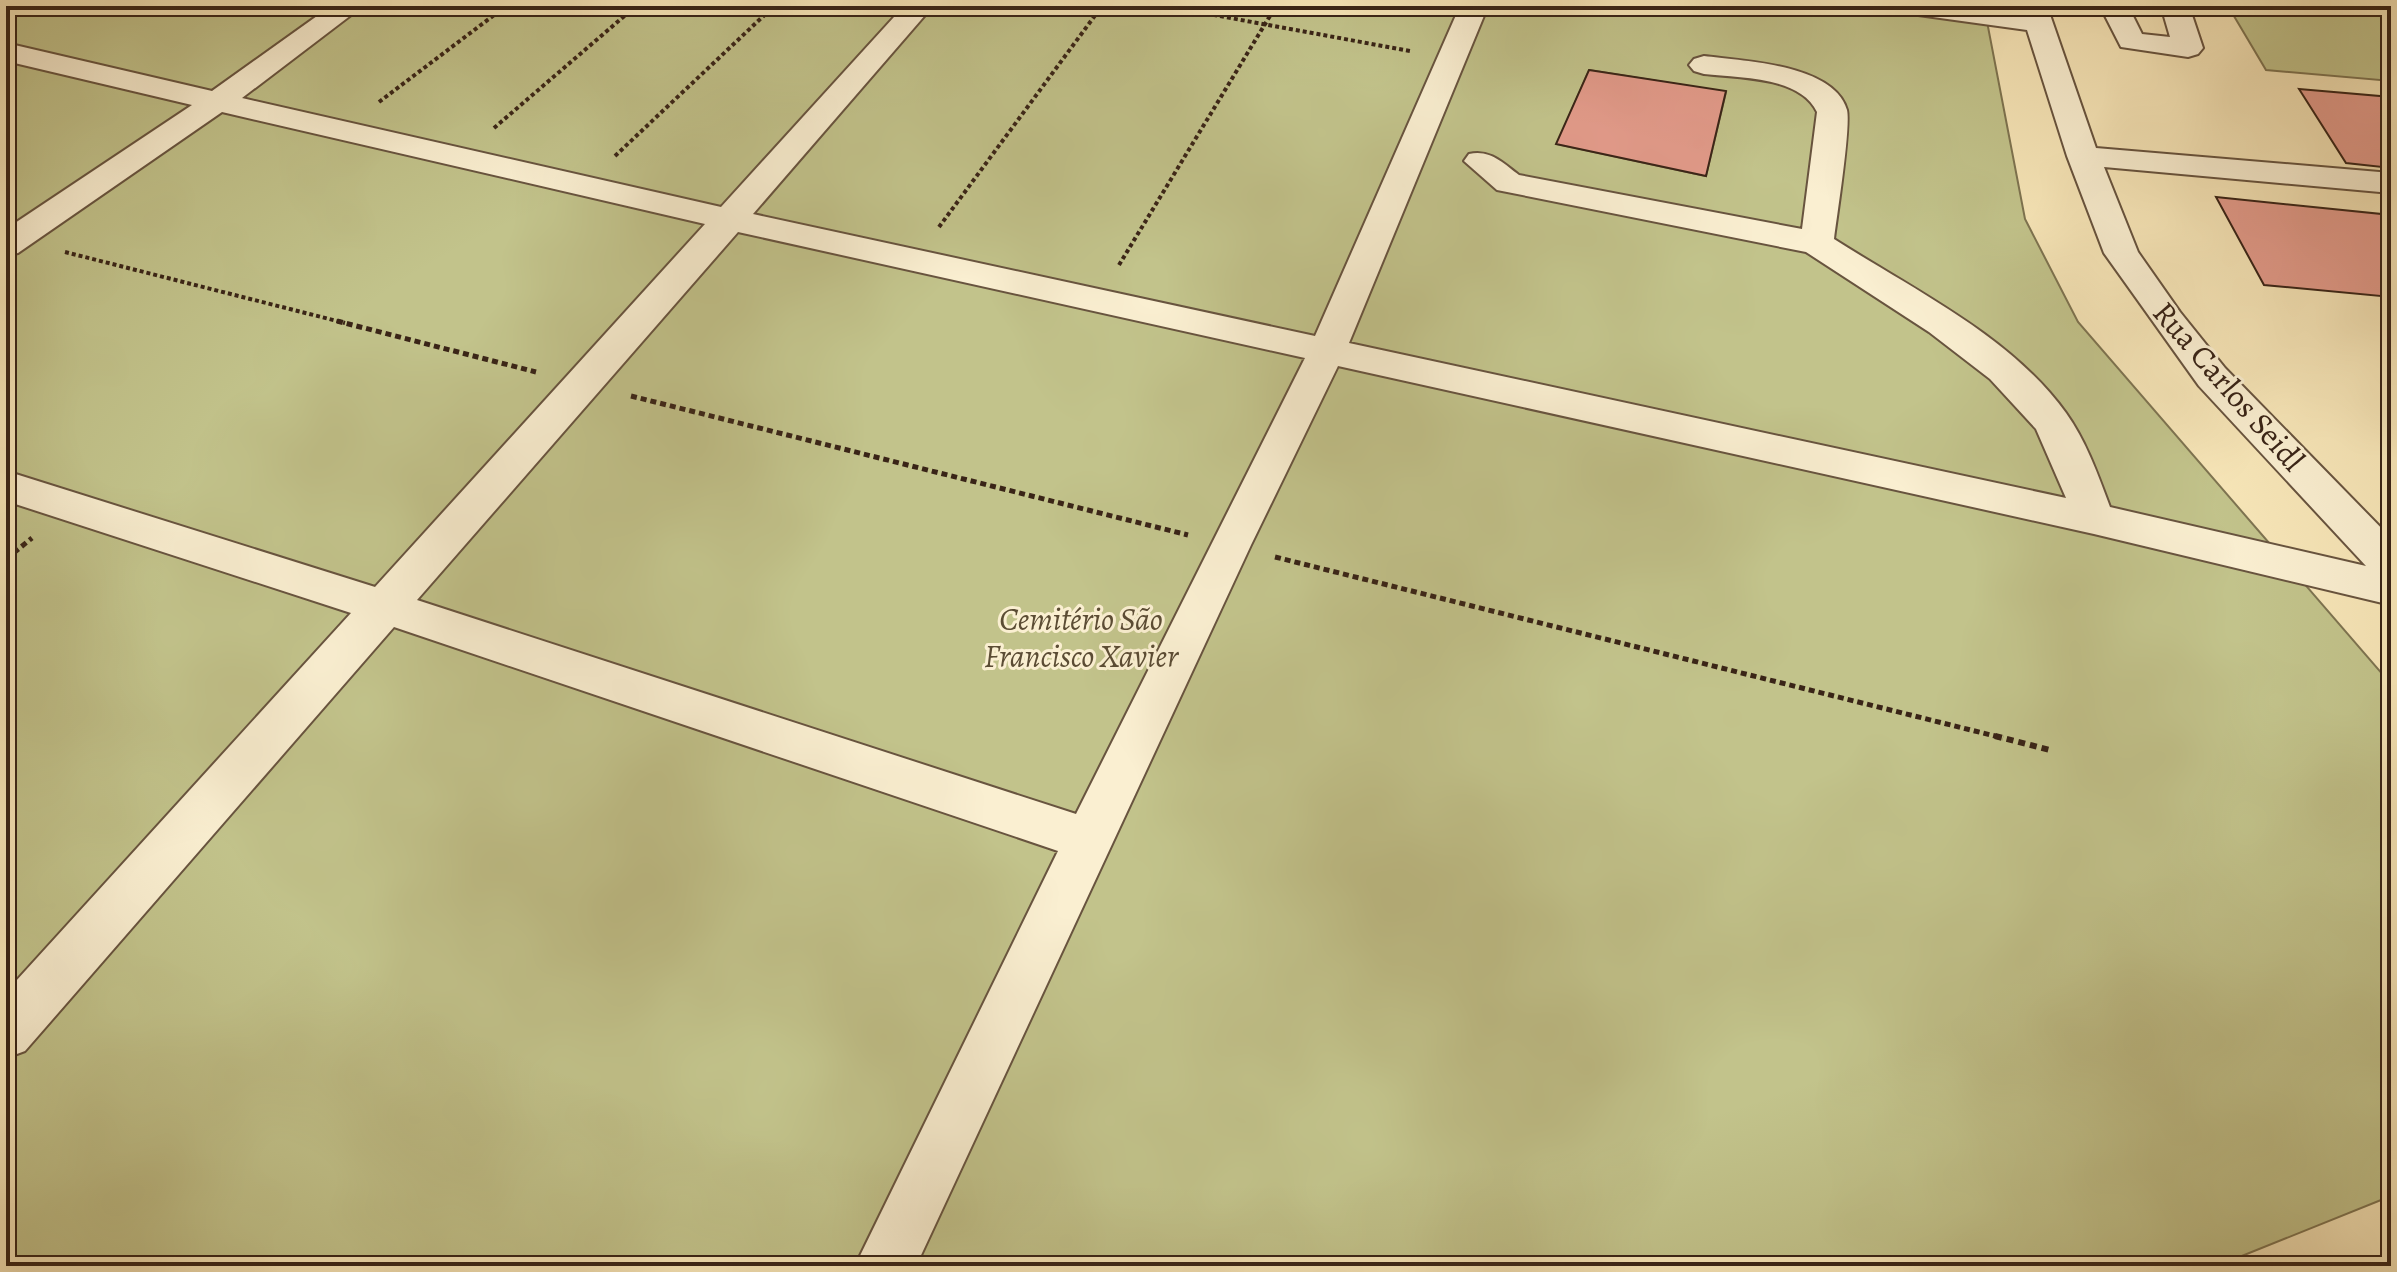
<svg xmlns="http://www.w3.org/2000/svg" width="2397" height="1272" font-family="Alegreya,serif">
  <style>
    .green { fill: #c2c38b; stroke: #7e7451; stroke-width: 2; fill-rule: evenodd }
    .building { fill: #e39b8b; stroke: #392417; stroke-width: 2 }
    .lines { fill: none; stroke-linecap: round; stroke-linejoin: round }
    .minor-casing { stroke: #68543f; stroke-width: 4 }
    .path-far2 { stroke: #392417; stroke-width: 4; stroke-dasharray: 4 3; stroke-linecap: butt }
    .path-far1 { stroke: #392417; stroke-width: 5; stroke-dasharray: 6 4; stroke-linecap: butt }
    .path { stroke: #392417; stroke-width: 6; stroke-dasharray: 7 5; stroke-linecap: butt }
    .minor { fill: #faefd1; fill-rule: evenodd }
    .labels { text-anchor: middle; stroke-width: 6; stroke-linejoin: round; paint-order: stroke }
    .street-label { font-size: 32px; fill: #392417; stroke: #faefd1 }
    .park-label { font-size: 32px; font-style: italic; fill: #5b4c34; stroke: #faefd1 }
  </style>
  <rect width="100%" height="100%" fill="#f7e6b8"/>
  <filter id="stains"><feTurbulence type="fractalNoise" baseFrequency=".0025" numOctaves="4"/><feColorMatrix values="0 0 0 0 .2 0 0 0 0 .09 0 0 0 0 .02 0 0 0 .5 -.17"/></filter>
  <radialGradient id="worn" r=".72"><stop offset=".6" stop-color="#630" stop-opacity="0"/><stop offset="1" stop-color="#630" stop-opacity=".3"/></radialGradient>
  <path class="green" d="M6,6H1984L2025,219L2078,322L2391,684V1196L2217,1266H6ZM1589,70L1726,92L1706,176L1557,144Z
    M2228,6H2391V81L2266,70Z"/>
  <path class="building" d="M1589,70L1726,91L1706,176L1556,144Z
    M2299,89L2391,97V168L2346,163Z
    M2216,197L2391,215V297L2264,285Z"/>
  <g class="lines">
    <defs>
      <path id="minor" d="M331,6H363L242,98L721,207L904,6H933L753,214L1315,336L1460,6H1488L1349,343L2066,498L2036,429L1990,379L1929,332L1806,252L1497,190L1464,161L1469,154C1490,149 1503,163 1519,175L1802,229L1817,112C1800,76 1738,78 1704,74L1694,71L1689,65L1694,59L1704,56C1743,61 1834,64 1847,110C1851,127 1837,215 1834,239C1912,289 2011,336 2066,413C2086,441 2098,475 2110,507L2366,566L2199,386L2104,253L2067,156L2027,30L1911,14L1901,12L1897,6H1975L2021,12L2019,6H2047L2096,148L2391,173V193L2104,167L2138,252L2180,312L2225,368L2391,538V605L2094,534L1338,366L1251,545L916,1266H855L1058,851L394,627L25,1051L6,1058V992L351,613L6,501V471L375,587L705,224L222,112L18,253L6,256V229L192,105L6,61V43L212,91ZM738,232L1305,358L1076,814L417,600Z
        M2100,6H2128L2142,34L2170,37L2161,6H2189L2203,48L2198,54L2188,57L2121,47Z"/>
    </defs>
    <use href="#minor" class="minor-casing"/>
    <path class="path-far2" d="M1165,6L1410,51
      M379,102L506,6
      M494,128L636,6
      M615,156L774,6
      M939,227L1102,6
      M65,252L345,323
      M1119,265L1276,6"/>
    <path class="path-far1" d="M337,321L536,372
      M631,396L1188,535
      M1275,557L2003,738
      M6,559L32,538"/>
    <path class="path" d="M1995,736L2050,750"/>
    <use href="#minor" class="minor"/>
  </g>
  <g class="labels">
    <g class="street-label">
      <text transform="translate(2229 386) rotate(49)" y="11">Rua Carlos Seidl</text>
    </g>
    <g class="park-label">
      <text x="1081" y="630">Cemitério São<tspan x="1081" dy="37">Francisco Xavier</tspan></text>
    </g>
  </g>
  <rect width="2397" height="1272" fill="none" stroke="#f7e6b8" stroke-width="32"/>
  <rect x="8" y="8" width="2381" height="1256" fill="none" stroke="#392417" stroke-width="4"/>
  <rect x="16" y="16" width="2365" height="1240" fill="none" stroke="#392417" stroke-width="2"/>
  <rect width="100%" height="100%" filter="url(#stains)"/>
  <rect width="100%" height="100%" fill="url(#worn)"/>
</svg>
